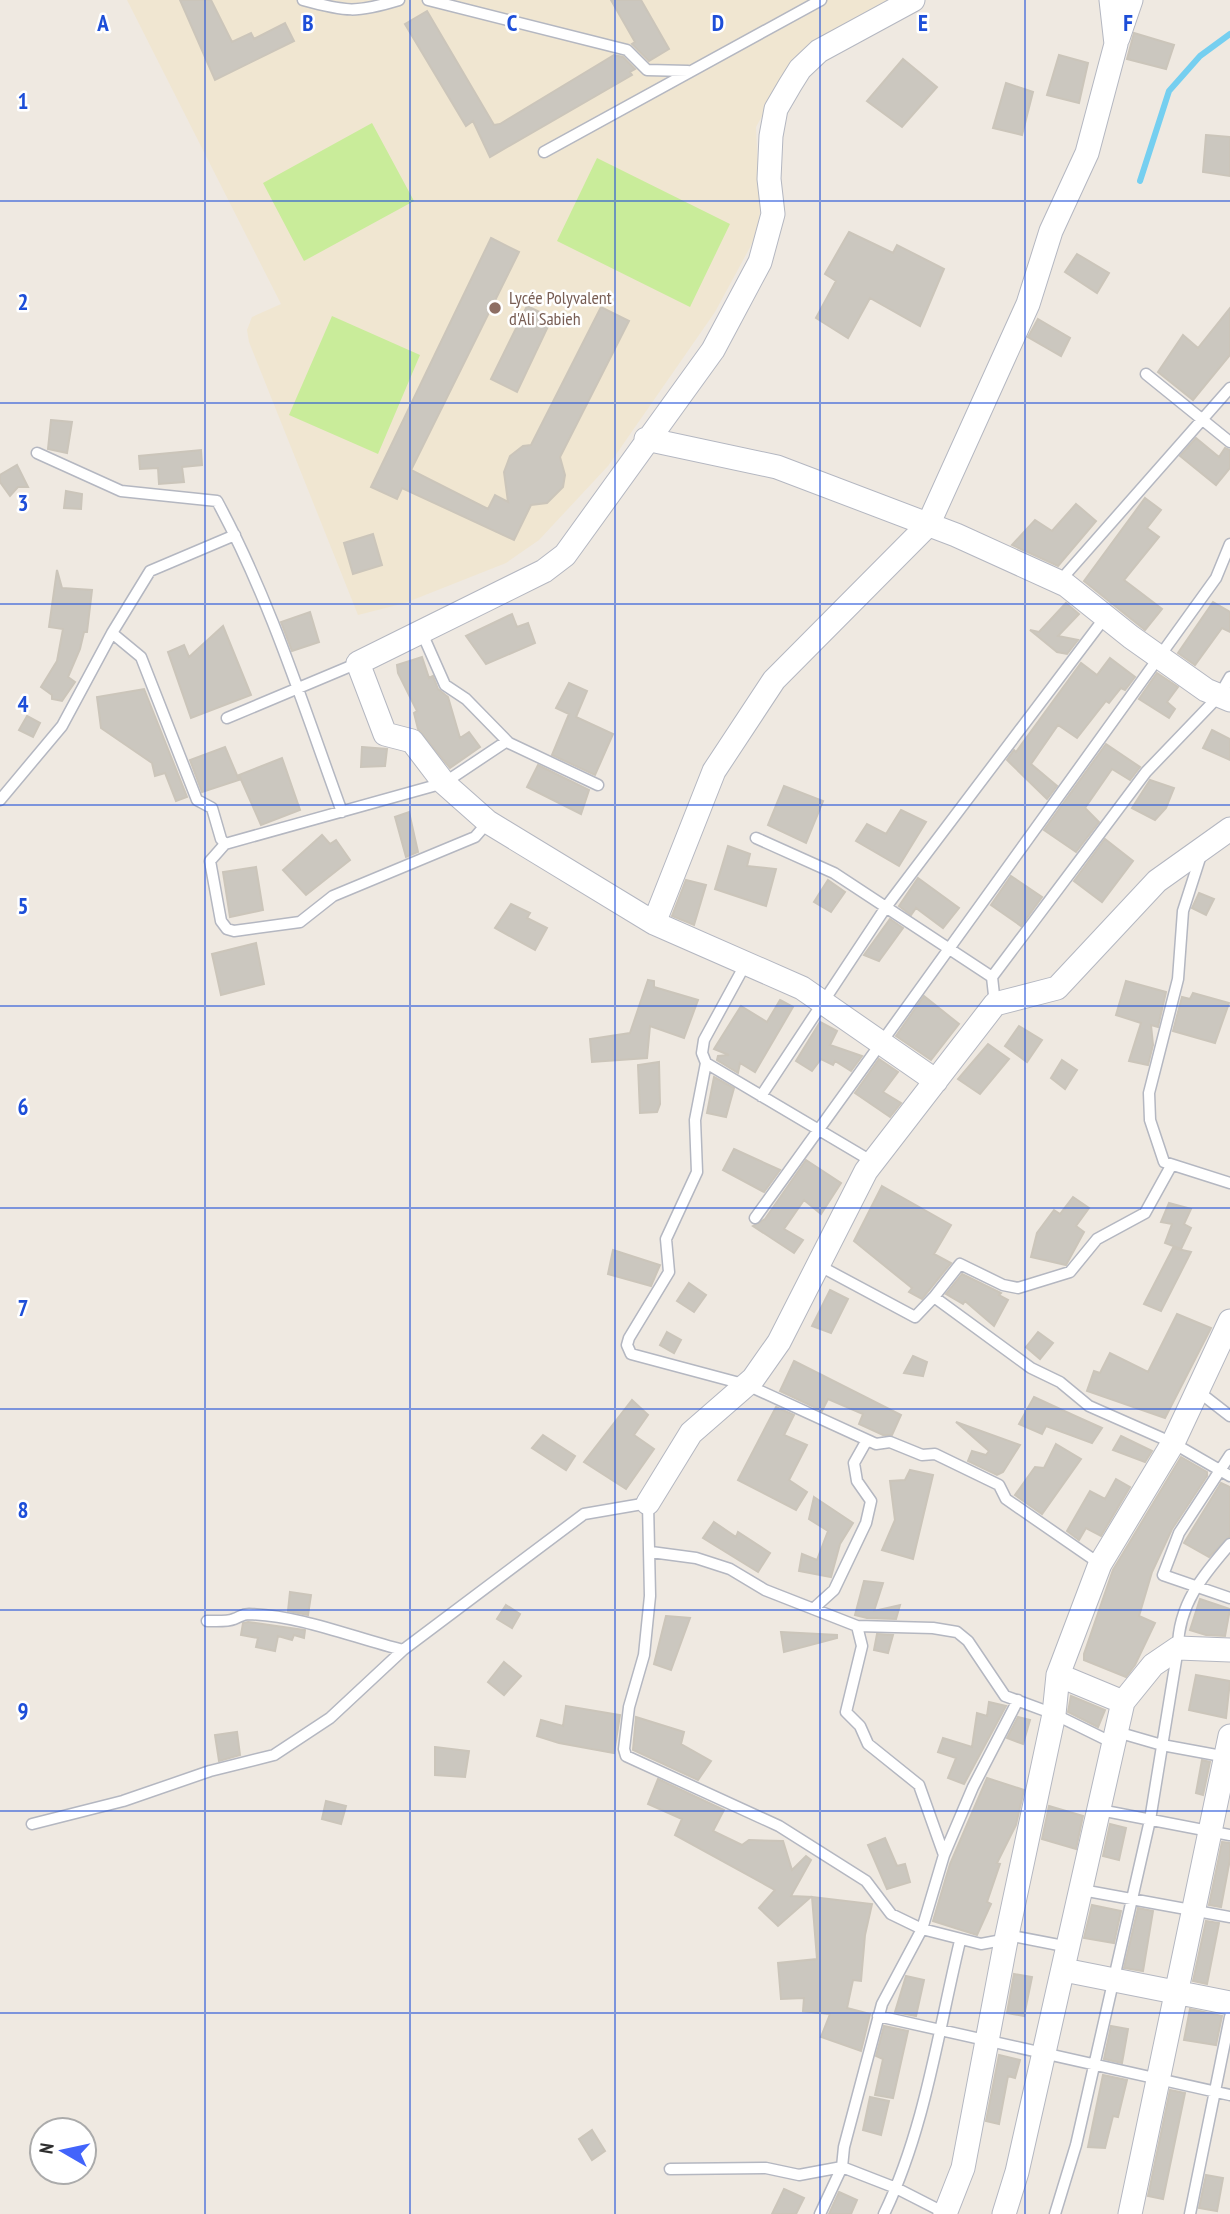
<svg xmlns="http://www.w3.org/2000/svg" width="1230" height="2214" font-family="'PT Sans Narrow',sans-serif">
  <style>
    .education { fill: #f0e6d1 }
    .pitch { fill: #c9ec9a }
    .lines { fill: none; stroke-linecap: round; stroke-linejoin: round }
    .stream { stroke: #75cff0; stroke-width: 6 }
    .building { fill: #cbc7bf; stroke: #cbc5ba; stroke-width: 2 }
    .service-casing { stroke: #b4b7c1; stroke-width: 13 }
    .minor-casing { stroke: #b4b7c1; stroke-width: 25 }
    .service { stroke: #fff; stroke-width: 10 }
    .minor { stroke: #fff; stroke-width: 23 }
    .grid { fill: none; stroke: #1d4ed8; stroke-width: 2; stroke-opacity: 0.55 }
    .education-dot { fill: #8d6e63; stroke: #fff; stroke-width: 2.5 }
    .labels { text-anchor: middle; stroke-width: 5; stroke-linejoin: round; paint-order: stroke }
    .education-label { font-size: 18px; fill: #785e54; stroke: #fff; text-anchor: start }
    .grid-label { font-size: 23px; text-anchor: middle; font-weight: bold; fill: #1d4ed8; stroke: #fff; stroke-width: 5; stroke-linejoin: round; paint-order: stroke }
  </style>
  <rect width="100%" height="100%" fill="#efe9e1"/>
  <path class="education" d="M127,0H898L792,62L756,127L760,213L755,238L715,312L608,466L539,540L506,563L405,603L358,615L249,342L247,330L252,317L281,304Z"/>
  <path class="pitch" d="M372,123L414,201L304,261L263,183Z
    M597,158L730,224L690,307L557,241Z
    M332,316L420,355L378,454L289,415Z"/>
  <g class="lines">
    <path class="stream" d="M1140,181L1169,91L1200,56L1230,34"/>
  </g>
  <path class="building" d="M180,0H211L232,42L251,33L254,39L285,23L294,41L215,80Z
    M611,0H641L669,49L649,61L632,44L635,42Z
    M427,11L494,125L500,124L614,55L623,57L635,69L630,72L632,75L490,157L473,121L466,126L405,24Z
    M1134,33L1174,45L1166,69L1127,59Z
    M1059,55L1088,63L1079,103L1047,95Z
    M903,59L937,87L902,127L867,101Z
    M1006,83L1033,92L1022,135L993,128Z
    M1206,135L1230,137V176L1203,172Z
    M849,232L893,253L897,245L944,269L920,326L870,298L848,338L816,318L836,281L825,274Z
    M491,238L519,252L411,470L488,509L495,495L508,502L504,472L510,456L523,446L531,445L601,307L629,321L560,457L565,475L563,487L547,503L531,505L514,540L402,488L397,499L371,487Z
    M1077,254L1109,273L1097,293L1065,272Z
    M527,306L552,318L517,392L491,379Z
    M1230,308V355L1193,400L1158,372L1183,335L1198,348Z
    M1038,319L1070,338L1061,356L1028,337Z
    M51,420L72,422L67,453L48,449Z
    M1196,438L1219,457L1225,448L1230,450V468L1216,485L1180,456Z
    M201,450L202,465L182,467L184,482L159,484L158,468L140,469L139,456Z
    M17,465L28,487H18L10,496L0,482V475Z
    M66,491L82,494L81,509L64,508Z
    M1145,498L1161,510L1147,528L1159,537L1124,580L1162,609L1145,630L1084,581Z
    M1076,504L1096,521L1058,566L1012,545L1035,520L1052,531Z
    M373,534L382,565L353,574L344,543Z
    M57,570L62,588L92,590L87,632H84L80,649L68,677L75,682L62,701L52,699V695L41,687L57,661L63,629L49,627Z
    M1213,602L1230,612V632L1222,628L1195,665L1178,653Z
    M1066,603L1079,614L1058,636L1078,640L1067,654L1057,652L1030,630L1039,632Z
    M310,612L319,642L292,651L281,622Z
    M512,614L517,627L528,623L535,643L486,664L466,636Z
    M223,626L251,695L191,718L168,652L184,645L189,657Z
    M422,657L429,678L433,676L438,689L448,697L460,738L469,732L480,747L450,768L418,729L414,713L417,711L398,673L397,665Z
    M1110,658L1135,677L1125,690L1121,688L1109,703L1106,701L1077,738L1058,725L1031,764L1057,786L1047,799L1007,760L1014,750L1016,752L1081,663L1097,675Z
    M1157,673L1178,687L1167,702L1175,709L1169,718L1139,699Z
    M569,683L587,691L576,717L613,734L595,775L552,755L569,714L556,708Z
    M144,689L187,797L176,801L165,773L155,776L152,763L101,728L97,697Z
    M27,716L40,723L33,737L19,730Z
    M1212,730L1230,739V760L1203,748Z
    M1106,744L1140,767L1130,780L1112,769L1085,808L1099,822L1076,852L1044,830Z
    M225,747L239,780L202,792L190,760Z
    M362,747L387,749L385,766L361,767Z
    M282,758L300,810L261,825L239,775Z
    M538,765L589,790L581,814L527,787Z
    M1150,780L1174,788L1166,808L1155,820L1132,808Z
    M784,786L823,801L806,843L768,825Z
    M901,810L926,822L899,866L856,841L867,824L886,834Z
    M409,812L418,852L406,857L395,817Z
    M322,835L330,844L336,840L350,860L306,895L283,870Z
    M1105,839L1133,861L1102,902L1074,881Z
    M728,846L750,854L747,866L776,869L766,906L715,889Z
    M256,867L263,910L230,917L223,872Z
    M1011,876L1042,897L1021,926L991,905Z
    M918,878L959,908L943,928L916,908L911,915L899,906Z
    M686,880L706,885L694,925L672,916Z
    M828,880L845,892L831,912L814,902Z
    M1199,893L1214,899L1206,915L1192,908Z
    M511,904L530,913L527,918L547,928L535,950L495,928Z
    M890,919L903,928L879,961L864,955Z
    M256,943L264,984L221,995L212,954Z
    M648,980L654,981V987L698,1000L684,1038L650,1026L647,1058L592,1062L590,1039L630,1033Z
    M1126,981L1166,992L1158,1027L1151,1025L1153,1045L1148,1065L1129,1061L1141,1023L1116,1015Z
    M1193,993L1229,1003L1215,1043L1173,1031L1182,997L1190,999Z
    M924,996L959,1024L931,1060L896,1036Z
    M780,1000L793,1007L755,1072L740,1063L738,1073L717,1060L718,1056L729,1055L714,1049L741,1006L767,1022Z
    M820,1022L837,1031L830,1045L862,1056L851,1071L835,1061L833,1065L821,1059L812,1071L796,1061Z
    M1019,1026L1042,1040L1027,1062L1005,1046Z
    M988,1044L1009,1059L980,1094L958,1079Z
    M879,1059L898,1072L883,1092L901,1103L890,1117L855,1093Z
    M1062,1060L1077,1070L1065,1089L1051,1078Z
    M659,1062L660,1104L657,1112L640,1113L638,1065Z
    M714,1077L734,1088L726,1117L707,1113Z
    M734,1149L780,1170L764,1192L723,1170Z
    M806,1160L841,1183L821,1214L804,1200L784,1229L803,1240L794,1253L753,1226L765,1219Z
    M882,1186L951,1225L934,1254L951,1263L922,1299L909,1292L912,1288L854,1241Z
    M1073,1197L1089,1208L1076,1226L1084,1232L1066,1265L1031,1257L1037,1233L1054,1210L1060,1214Z
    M1169,1203L1191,1209L1184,1224L1191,1228L1181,1249L1165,1243L1172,1224L1161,1222Z
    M1173,1248L1191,1252L1161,1311L1144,1304Z
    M613,1250L660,1265L651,1286L608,1274Z
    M962,1274L1001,1293L999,1295L1008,1300L994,1326L965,1301L963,1304L946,1294Z
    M689,1283L706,1295L694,1312L677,1301Z
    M830,1290L848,1299L831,1333L812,1326Z
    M1177,1314L1211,1328L1165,1418L1087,1391L1094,1371L1100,1373L1110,1353L1148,1372Z
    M667,1332L681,1340L674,1353L660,1345Z
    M1038,1332L1053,1343L1040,1359L1026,1347Z
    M913,1356L927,1362L923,1376L904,1373Z
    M794,1361L901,1415L892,1435H883L859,1424L863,1414L828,1399L822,1411L780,1391Z
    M1034,1397L1073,1415L1102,1428L1092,1443L1046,1426L1042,1434L1019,1424Z
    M632,1400L648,1415L634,1435L654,1449L626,1489L584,1462Z
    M776,1407L794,1415L784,1435L807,1445L789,1480L807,1492L796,1510L738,1480Z
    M956,1422L1020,1445L1003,1472L997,1475L968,1461L972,1451L986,1455L989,1451Z
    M543,1435L575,1456L566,1470L532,1448Z
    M1121,1436L1152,1451L1145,1462L1113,1450Z
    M1056,1444L1081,1459L1042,1514L1015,1495L1035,1467L1044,1468Z
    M1181,1457L1207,1472V1476L1172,1529L1152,1572L1139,1616L1155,1623L1135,1665L1126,1677L1084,1660V1654L1113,1570Z
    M910,1470L933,1475L913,1559L882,1550L895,1520L890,1481L905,1480Z
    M1116,1479L1130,1487L1101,1536L1086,1528L1079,1540L1067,1531L1090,1491L1105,1499Z
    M1221,1483L1230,1487V1536L1209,1557L1184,1543Z
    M814,1497L853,1523L840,1544L831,1577L799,1571L802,1554L817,1560L828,1531L809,1519Z
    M714,1522L736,1537L738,1532L770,1553L758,1572L703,1538Z
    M864,1581L883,1583L874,1611L900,1605L896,1619L867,1618L855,1615Z
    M290,1592L311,1595L308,1615L288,1611Z
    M1200,1599L1230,1609L1225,1636L1206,1635L1190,1630Z
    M506,1605L520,1614L512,1628L497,1619Z
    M666,1616L690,1618L671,1670L654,1664Z
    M248,1622L305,1630L304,1638L294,1635L292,1640L278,1636L275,1651L256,1647L258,1638L241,1635L243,1623Z
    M781,1632L837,1635V1638L784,1652Z
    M877,1634L893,1635L888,1653L874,1650Z
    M504,1662L521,1676L504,1695L488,1682Z
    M1196,1675L1230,1681L1226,1718L1189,1710Z
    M1071,1696L1105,1710L1098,1727L1068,1712Z
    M989,1702L1006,1706L964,1784L948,1778L956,1758L938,1752L943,1738L972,1747L977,1713L987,1716Z
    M566,1706L620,1715L614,1753L559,1743L537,1736L541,1720L563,1726Z
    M636,1717L684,1732L681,1744L711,1761L698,1780L633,1750Z
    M1018,1717L1030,1720L1023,1744L1007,1738Z
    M237,1732L240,1755L219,1761L215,1735Z
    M435,1747L469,1751L465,1777L435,1775Z
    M1202,1760L1210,1762L1203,1795L1196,1793Z
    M987,1778L1024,1790L1016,1825L997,1863L1000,1864L987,1902L991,1904L977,1935L933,1921L950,1864Z
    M658,1779L724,1810L713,1831L742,1845L749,1840L783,1841L792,1870L806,1856L811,1860L791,1896L811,1897L778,1926L759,1908L775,1890L675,1835L682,1819L648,1804Z
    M326,1801L346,1806L341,1824L322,1819Z
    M1049,1806L1083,1816L1076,1849L1042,1839Z
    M1110,1824L1126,1828L1119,1860L1103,1856Z
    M885,1838L897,1866L905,1864L910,1882L887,1889L868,1845Z
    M1222,1842L1230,1843V1859L1221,1907L1209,1905Z
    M812,1897L872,1904L865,1935L861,1981L853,1980L847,2008L870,2014L861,2051L821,2037L830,2014L803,2011L804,1998L781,1999L778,1963L817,1959Z
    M1092,1905L1121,1911L1114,1943L1084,1938Z
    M1138,1908L1153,1911L1143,1971L1124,1968Z
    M1206,1921L1219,1923L1207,1984L1193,1981Z
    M1014,1974L1032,1977L1024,2016L1007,2013Z
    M906,1976L924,1980L916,2016L895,2012Z
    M1190,2009L1222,2016L1216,2045L1184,2040Z
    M884,2026L908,2031L893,2098L875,2095L883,2059L876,2056Z
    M1111,2026L1128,2029L1122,2063L1104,2059Z
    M999,2055L1020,2060L1015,2078L1008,2076L999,2124L986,2121Z
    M1103,2075L1127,2080L1118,2117L1113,2116L1105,2148L1088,2147Z
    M1170,2090L1185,2093L1163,2199L1148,2196Z
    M870,2097L889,2101L881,2135L863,2130Z
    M592,2130L605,2151L592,2160L579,2139Z
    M1206,2175L1223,2178L1217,2211L1199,2208Z
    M784,2189L804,2198L796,2214H772Z
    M839,2192L857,2200L851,2214H829Z"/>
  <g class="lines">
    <defs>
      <path id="service" d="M303,0C347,12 356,13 399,0
        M428,0L627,50L647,70L688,71
        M544,152L821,0
        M1146,374L1230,442
        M37,453L121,491L217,501C270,599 304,708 342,812
        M1059,582L1230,388
        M112,633L141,657L197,800L212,808L221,839L225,844L444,783L507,741
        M422,633L445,685L466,699L509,743L598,785
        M227,718L358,663
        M0,800L62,726L112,633L150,571L235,535
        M756,838L834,873L992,977
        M225,844L210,861L221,921L227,929L234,931L300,922L333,896L475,837L488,822
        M1201,855L1183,911L1178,979L1149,1093L1150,1120L1164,1162L1230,1183
        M746,963L704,1040L702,1053L706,1063L873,1162
        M995,1004L992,977L1146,772L1219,696L1230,677
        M706,1063L695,1120L697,1172L666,1239L669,1272L629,1338L627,1345L631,1354L747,1385L876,1444L890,1442L922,1455L935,1454L999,1485L1006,1499L1100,1564
        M761,1096L886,907L1106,616
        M755,1218L1216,578L1230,544
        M818,1265L915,1317L934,1297L1031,1368L1060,1382L1089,1406L1173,1443L1230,1476
        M934,1297L960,1264L1003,1285L1018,1288L1070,1272L1097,1239L1145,1213L1171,1166
        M1199,1392L1230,1416
        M1230,1455L1179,1533L1163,1575L1230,1598
        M651,1552L696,1558L730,1569L765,1590L857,1626L933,1628L957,1632L968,1641L1005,1696L1054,1714L1115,1744
        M813,1609L834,1590L866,1523L871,1501L857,1481L854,1463L867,1440
        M207,1621C215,1621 227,1622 234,1619C240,1617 242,1614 249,1614C303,1616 351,1637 403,1650
        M857,1626L862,1646L846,1712L860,1726L868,1744L919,1785L944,1855L922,1929L882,2004L844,2147L842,2167L896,2188L945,2213
        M1117,1732L1162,1745L1227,1757
        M1100,1810L1230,1835
        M32,1824L123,1801L210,1771L274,1755L330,1718L403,1650L584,1514L648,1503L650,1596L644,1655L629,1707L624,1749L626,1756L779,1826L866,1881L891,1914L922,1929L981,1944L997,1941L1007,1935L1069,1947
        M944,1855L973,1787L1018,1700
        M1082,1890L1230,1917
        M878,2016L1230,2095
        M670,2169L766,2168L799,2175L842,2167
        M820,2214L842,2167
        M884,2214C925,2129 938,2032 960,1941
        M1055,2214L1076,2145L1150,1820L1178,1648C1178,1605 1203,1575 1230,1544
        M1190,2214L1230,2017"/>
      <path id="minor" d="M913,0L819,51L800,69L790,85L776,109L771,136L769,179L773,214L760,262L713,350L565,555L544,571L358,663L385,734L412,741L444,783L488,822L654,923L802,988L936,1081
        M1118,38L1131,0
        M646,439L777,467L956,535L1066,585L1131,637L1206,690L1230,700
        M654,923L714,771L774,680L928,525L1028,304L1051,231L1087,153L1116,44L1111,0
        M648,1503L691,1433L753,1379L779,1342L866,1171L995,1004L1057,988L1157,881L1230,829
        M1058,1675L1123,1702L1153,1665L1178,1648L1230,1650
        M1064,1970L1230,2003
        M945,2214L963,2168L1007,1935L1054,1714L1058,1675L1100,1564L1173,1443L1230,1321
        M1004,2214L1017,2172L1123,1702
        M1130,2214L1230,1736"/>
    </defs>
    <use href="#service" class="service-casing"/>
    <use href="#minor" class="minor-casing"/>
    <use href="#service" class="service"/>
    <use href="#minor" class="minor"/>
  </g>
  <path class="grid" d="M205,0V2214M410,0V2214M615,0V2214M820,0V2214M1025,0V2214M0,201H1230M0,403H1230M0,604H1230M0,805H1230M0,1006H1230M0,1208H1230M0,1409H1230M0,1610H1230M0,1811H1230M0,2013H1230"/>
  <circle class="education-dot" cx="495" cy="308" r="7"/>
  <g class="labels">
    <g class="education-label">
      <text x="509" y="304">Lycée Polyvalent<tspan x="509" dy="21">d'Ali Sabieh</tspan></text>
    </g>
  </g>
  <g class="grid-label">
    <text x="103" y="31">A</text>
    <text x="308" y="31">B</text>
    <text x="512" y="31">C</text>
    <text x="718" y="31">D</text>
    <text x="923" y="31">E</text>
    <text x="1128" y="31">F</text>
    <text x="23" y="109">1</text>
    <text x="23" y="310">2</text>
    <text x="23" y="511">3</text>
    <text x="23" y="712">4</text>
    <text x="23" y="914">5</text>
    <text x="23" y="1115">6</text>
    <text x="23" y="1316">7</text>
    <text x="23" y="1518">8</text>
    <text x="23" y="1719">9</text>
  </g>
  <g transform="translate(63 2151) rotate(279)"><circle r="33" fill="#ffffff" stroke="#ababab" stroke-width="2"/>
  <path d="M0-5L12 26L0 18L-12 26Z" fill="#4264fb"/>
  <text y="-10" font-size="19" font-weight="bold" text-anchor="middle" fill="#2e2e2e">N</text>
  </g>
</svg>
